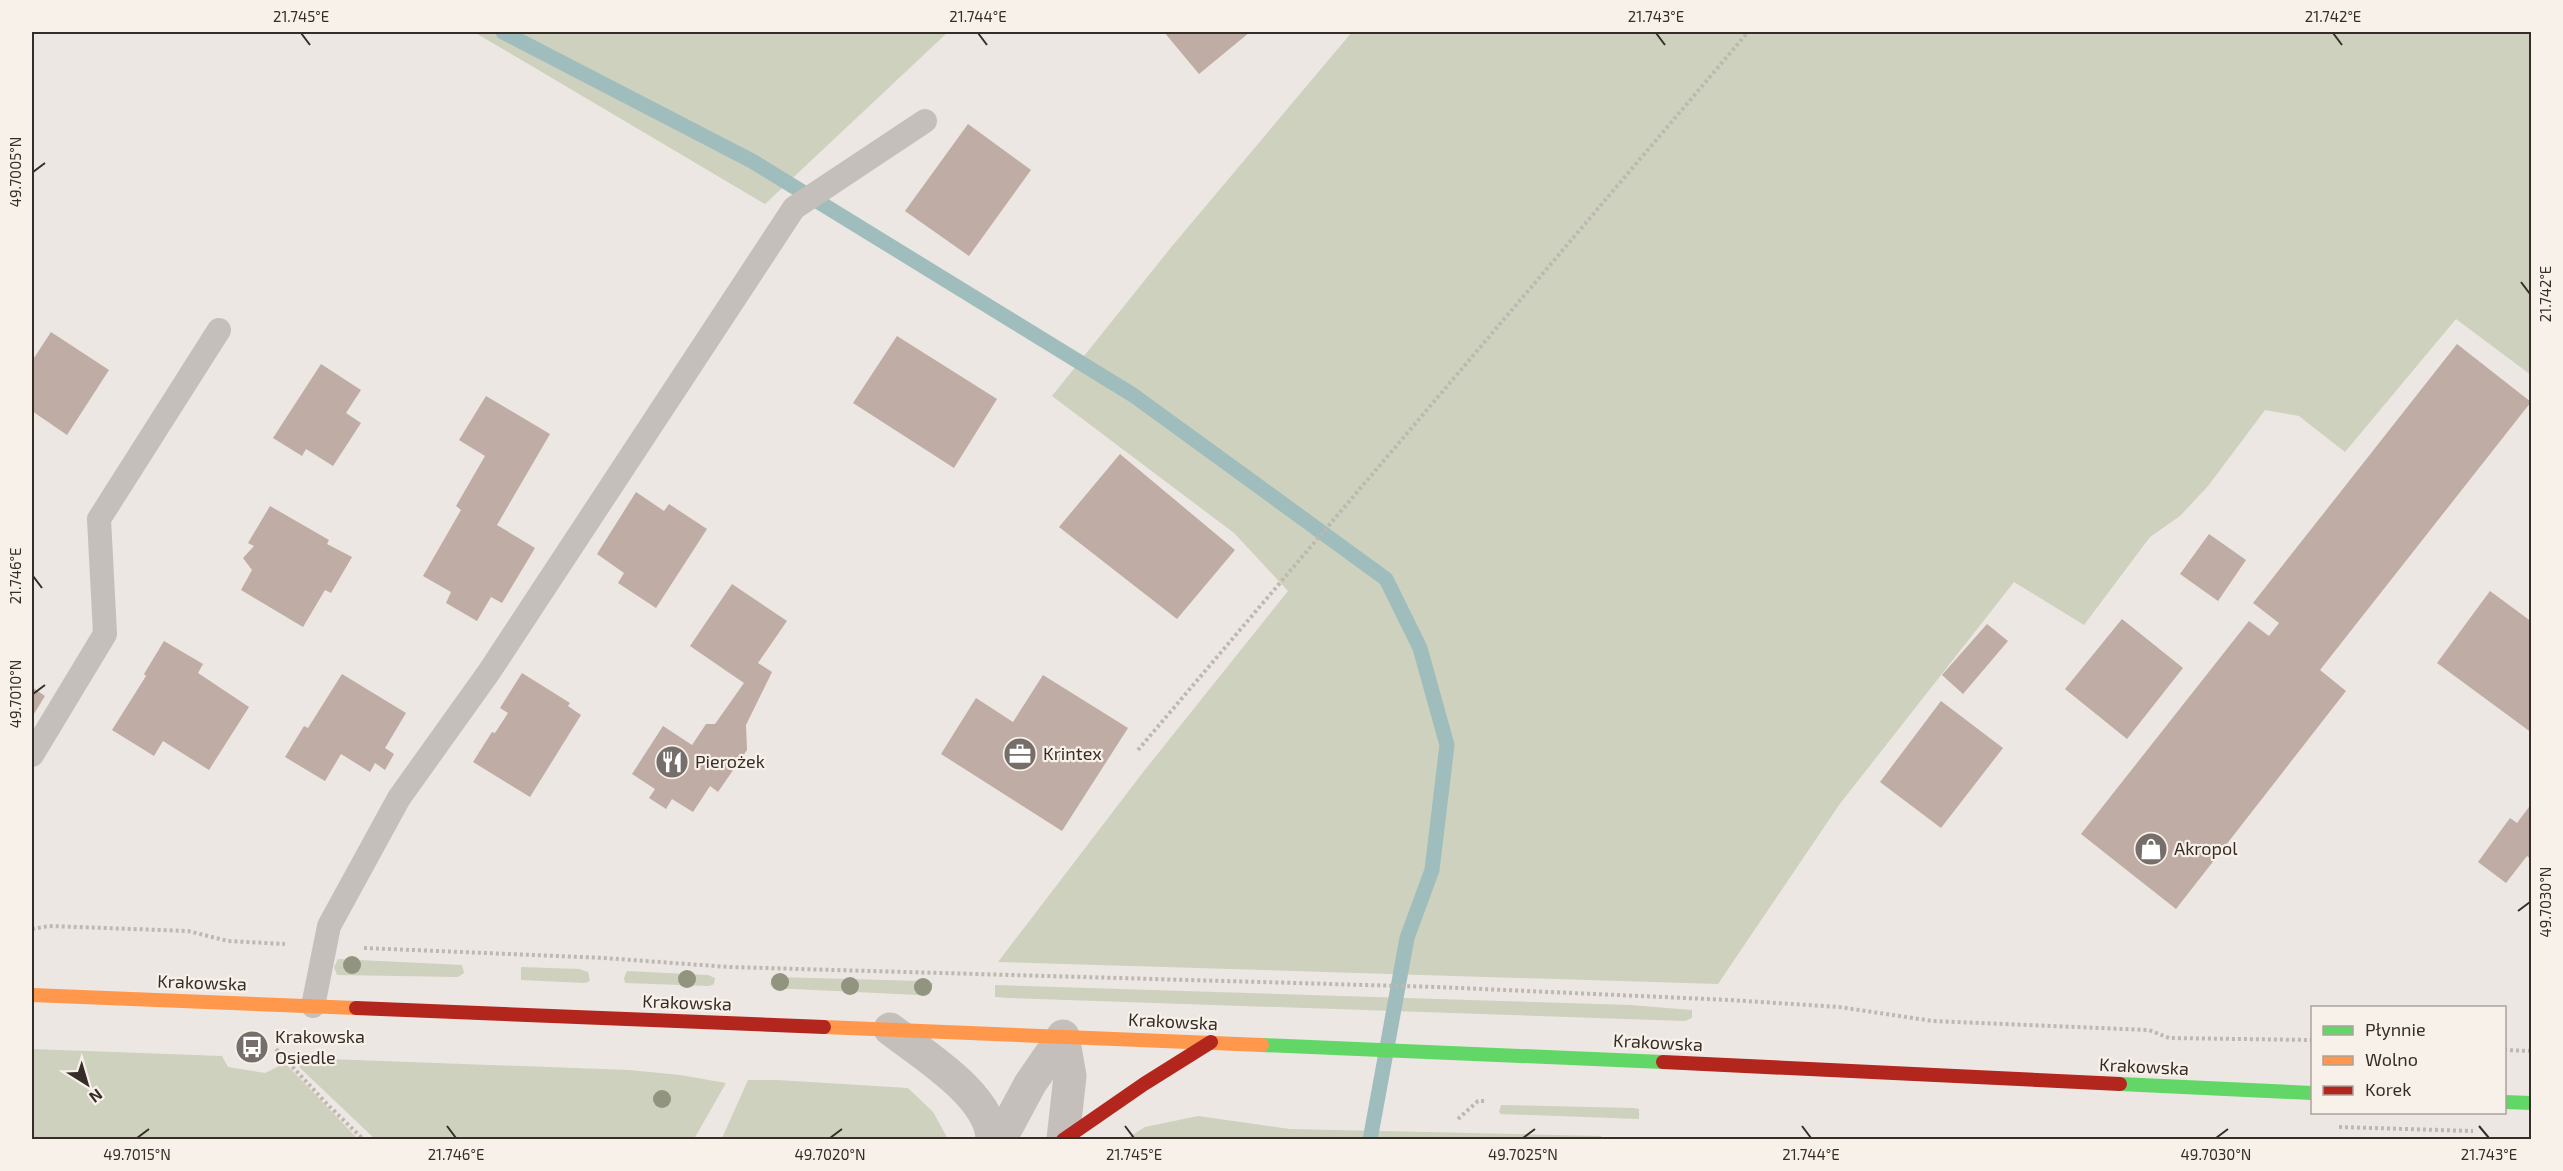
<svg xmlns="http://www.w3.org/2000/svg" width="2563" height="1171" font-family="'Exo 2',sans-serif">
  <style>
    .green { fill: #cdd1bd }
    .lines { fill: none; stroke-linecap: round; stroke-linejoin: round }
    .stream { stroke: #9fbdbc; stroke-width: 15 }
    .building { fill: #bfaca4 }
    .path { stroke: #beb8b3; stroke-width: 4; stroke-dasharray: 3 3; stroke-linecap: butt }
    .lane { stroke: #c5bfbb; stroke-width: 24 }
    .street { stroke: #c5bfbb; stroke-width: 33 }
    .fast { stroke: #63d668; stroke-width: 14 }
    .slow { stroke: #ff974d; stroke-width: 14 }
    .jam { stroke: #b3261e; stroke-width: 14 }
    .tree { fill: #91957f }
    .ticks { fill: none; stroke: #362d29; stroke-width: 2 }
    .labels { text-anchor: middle; stroke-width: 4.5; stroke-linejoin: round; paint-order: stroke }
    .poi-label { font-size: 18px; fill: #362d29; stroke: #f8f1e9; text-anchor: start }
    .street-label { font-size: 18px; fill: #362d29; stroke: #f8f1e9 }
    .neatline { fill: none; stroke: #362d29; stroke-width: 2 }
    .ticks-label { font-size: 15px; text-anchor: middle; fill: #362d29 }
  </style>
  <rect width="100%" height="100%" fill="#ece7e2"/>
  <path class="green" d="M474,32H948L765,204Z
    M1352,32H2531V375L2456,319L2345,452L2299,416L2265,410L2208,486L2180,516L2150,537L2084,625L2014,582L1839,805L1718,984L998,962L1144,771L1288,591L1234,533L1052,396L1173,245Z
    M338,959L462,965L464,973L458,977L337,975L334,967Z
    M521,967L579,969L588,972L590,981L585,983L521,980Z
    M627,971L708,975L715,978L714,984L709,986L625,983L624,978Z
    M776,977L921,981L933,983L929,993L918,995L773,988L770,984Z
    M995,985L1630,1005L1692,1010V1018L1685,1021L1010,998L995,997Z
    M32,1049L222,1056L228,1067L265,1073L285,1063L358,1139H32Z
    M301,1058L629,1070L680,1075L726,1083L694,1139H375L299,1067Z
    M748,1080H777L908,1088L933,1112L948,1139H724L722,1138Z
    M1501,1105L1634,1108L1639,1109V1119L1501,1114L1499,1112Z
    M1198,1116L1290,1129L1601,1136L1603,1139H1126L1145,1127Z"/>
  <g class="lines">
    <path class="stream" d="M503,32L752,161L1133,395L1386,579L1420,648L1447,745L1432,870L1407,938L1370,1140"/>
  </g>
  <path class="building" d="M1164,32H1250L1199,74Z
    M968,124L1031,170L969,256L905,211Z
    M51,332L109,370L67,435L32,411V361Z
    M897,336L997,399L954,468L853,403Z
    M2457,344L2531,402L2320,670L2346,691L2176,909L2081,834L2249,621L2269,636L2279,623L2253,603Z
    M321,364L361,390L346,413L361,423L333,466L306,449L302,456L273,438Z
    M486,396L550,434L497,525L535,548L502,603L491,597L477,621L446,603L451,592L423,576L461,510L456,506L485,456L459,440Z
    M1120,454L1235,550L1177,619L1059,527Z
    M636,492L664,511L669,504L707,529L656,608L618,583L624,573L597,554Z
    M270,506L329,540L327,544L352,557L331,593L325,590L303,627L241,590L252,570L243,558L254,546L248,543Z
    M2209,534L2246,560L2218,601L2180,574Z
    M732,584L787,621L758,663L772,672L746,725L747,750L718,792L710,786L693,812L672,799L666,809L649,798L655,789L632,774L663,726L692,745L706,724H715L744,683L690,646Z
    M2490,591L2532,622V733L2437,663Z
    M2122,619L2183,668L2127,739L2065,689Z
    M1987,624L2008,641L1963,694L1942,675Z
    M164,641L203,664L198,673L249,707L209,770L163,741L154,756L112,730L146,676L144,674Z
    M522,673L570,703L568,706L581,715L530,797L473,762L492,732L495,733L508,713L500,708Z
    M342,674L406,713L385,748L394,754L385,770L375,763L370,772L341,754L325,781L285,757L304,726L308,728Z
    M1043,675L1128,728L1062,831L941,754L976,698L1013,722Z
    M32,687L45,696L32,717Z
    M1941,701L2003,748L1941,828L1880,782Z
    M2532,803V860L2527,856L2506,883L2478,862L2510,818L2517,823Z"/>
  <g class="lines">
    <path class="path" d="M1138,750L1748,32
      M32,929L49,926L188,931L228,941L285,944
      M364,948L604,958L729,967L1437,987L1730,1000L1839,1007L1933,1021L2149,1030L2169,1038L2312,1040
      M276,1049L327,1104L364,1140
      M2504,1050L2532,1051
      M1458,1119L1478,1101H1486
      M2339,1127L2473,1131"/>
    <path class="lane" d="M32,755L105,634L99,519L219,330
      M313,1006L329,926L399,798L489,672L794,208L925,121"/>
    <path class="street" d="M890,1029C922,1054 992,1096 992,1140
      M1063,1139L1070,1076L1063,1036
      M1000,1140L1030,1084L1063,1036"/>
    <path class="fast" d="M1262,1045L1663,1062
      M2120,1084L2312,1093
      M2504,1102L2532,1103"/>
    <path class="slow" d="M32,995L356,1008
      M824,1027L1262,1045"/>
    <path class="jam" d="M356,1008L824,1027
      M1663,1062L2120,1084
      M1063,1140L1144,1084L1211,1042"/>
  </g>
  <g class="tree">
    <circle cx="352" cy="965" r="9"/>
    <circle cx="687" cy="979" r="9"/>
    <circle cx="780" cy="982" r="9"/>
    <circle cx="850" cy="986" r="9"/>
    <circle cx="923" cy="987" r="9"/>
    <circle cx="662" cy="1099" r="9"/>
  </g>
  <path class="ticks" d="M301,33L310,45M978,33L987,45M1656,33L1665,45M2333,33L2342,45M33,172L45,163M2521,282L2530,294M33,576L42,588M33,694L45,685M2518,911L2530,902M447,1126L456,1138M1125,1126L1134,1138M1802,1126L1811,1138M2479,1126L2489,1138M137,1138L149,1129M830,1138L842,1129M1523,1138L1535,1129M2216,1138L2228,1129"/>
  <defs>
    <symbol id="office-disc" viewBox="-11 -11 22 22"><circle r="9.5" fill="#766e6a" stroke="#f8f1e9"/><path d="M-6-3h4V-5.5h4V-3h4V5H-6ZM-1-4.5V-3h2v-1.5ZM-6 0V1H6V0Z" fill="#fff"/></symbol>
    <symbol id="restaurant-disc" viewBox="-11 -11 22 22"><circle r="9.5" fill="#766e6a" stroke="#f8f1e9"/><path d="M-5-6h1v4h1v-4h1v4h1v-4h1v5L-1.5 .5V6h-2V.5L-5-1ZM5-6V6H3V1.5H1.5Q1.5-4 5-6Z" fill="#fff"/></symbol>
    <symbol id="shop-disc" viewBox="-11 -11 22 22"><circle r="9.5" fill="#766e6a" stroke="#f8f1e9"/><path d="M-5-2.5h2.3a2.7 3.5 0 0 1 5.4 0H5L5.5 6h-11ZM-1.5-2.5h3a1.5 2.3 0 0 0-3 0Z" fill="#fff"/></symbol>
    <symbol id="bus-disc" viewBox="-11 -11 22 22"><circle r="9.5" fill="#766e6a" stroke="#f8f1e9"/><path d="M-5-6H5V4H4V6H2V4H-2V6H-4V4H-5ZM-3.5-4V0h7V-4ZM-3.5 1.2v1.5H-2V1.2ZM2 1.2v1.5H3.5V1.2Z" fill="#fff"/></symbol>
  </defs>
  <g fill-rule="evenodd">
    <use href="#office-disc" x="1001" y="735" width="38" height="38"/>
    <use href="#restaurant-disc" x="653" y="743" width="38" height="38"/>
    <use href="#shop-disc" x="2132" y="830" width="38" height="38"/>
    <use href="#bus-disc" x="233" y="1028" width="38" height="38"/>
  </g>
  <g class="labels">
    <g class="poi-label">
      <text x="1043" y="760">Krintex</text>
      <text x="695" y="768">Pierożek</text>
      <text x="2174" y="855">Akropol</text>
      <text x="275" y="1043">Krakowska<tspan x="275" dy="21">Osiedle</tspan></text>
    </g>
    <g class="street-label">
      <text transform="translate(202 983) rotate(2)" y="6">Krakowska</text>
      <text transform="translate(687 1003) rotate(2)" y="6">Krakowska</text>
      <text transform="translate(1173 1022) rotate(3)" y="6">Krakowska</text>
      <text transform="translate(1658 1043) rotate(3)" y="6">Krakowska</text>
      <text transform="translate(2144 1067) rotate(3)" y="6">Krakowska</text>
    </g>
  </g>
  <rect width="2563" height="1171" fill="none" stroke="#f8f1e9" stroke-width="66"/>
  <rect x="2311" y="1006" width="195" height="108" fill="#f8f1e9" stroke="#aaa39c" stroke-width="1.5"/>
  <rect x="2323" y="1026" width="30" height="9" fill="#63d668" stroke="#aaa39c" stroke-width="1.5"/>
  <text x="2365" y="1036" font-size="18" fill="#362d29">Płynnie</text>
  <rect x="2323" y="1056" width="30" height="9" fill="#ff974d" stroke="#aaa39c" stroke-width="1.5"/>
  <text x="2365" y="1066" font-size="18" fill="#362d29">Wolno</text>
  <rect x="2323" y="1086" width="30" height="9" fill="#b3261e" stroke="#aaa39c" stroke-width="1.5"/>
  <text x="2365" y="1096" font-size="18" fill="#362d29">Korek</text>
  <g transform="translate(87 1084) rotate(143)" stroke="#f8f1e9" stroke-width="4.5" paint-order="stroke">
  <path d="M0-4.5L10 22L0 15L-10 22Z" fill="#362d29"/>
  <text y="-9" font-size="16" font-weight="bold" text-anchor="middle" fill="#362d29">N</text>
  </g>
  <rect x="33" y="33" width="2497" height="1105" class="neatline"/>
  <g class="ticks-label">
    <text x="301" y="22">21.745°E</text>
    <text x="978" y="22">21.744°E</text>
    <text x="1656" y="22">21.743°E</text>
    <text x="2333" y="22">21.742°E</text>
    <text transform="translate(16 172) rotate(-90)" y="5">49.7005°N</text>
    <text transform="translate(2546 294) rotate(-90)" y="5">21.742°E</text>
    <text transform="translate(16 576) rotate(-90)" y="5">21.746°E</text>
    <text transform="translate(16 694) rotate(-90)" y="5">49.7010°N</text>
    <text transform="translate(2546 902) rotate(-90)" y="5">49.7030°N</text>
    <text x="137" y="1160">49.7015°N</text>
    <text x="456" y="1160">21.746°E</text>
    <text x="830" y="1160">49.7020°N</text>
    <text x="1134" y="1160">21.745°E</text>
    <text x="1523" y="1160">49.7025°N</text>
    <text x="1811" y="1160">21.744°E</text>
    <text x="2216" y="1160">49.7030°N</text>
    <text x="2489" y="1160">21.743°E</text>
  </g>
</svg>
